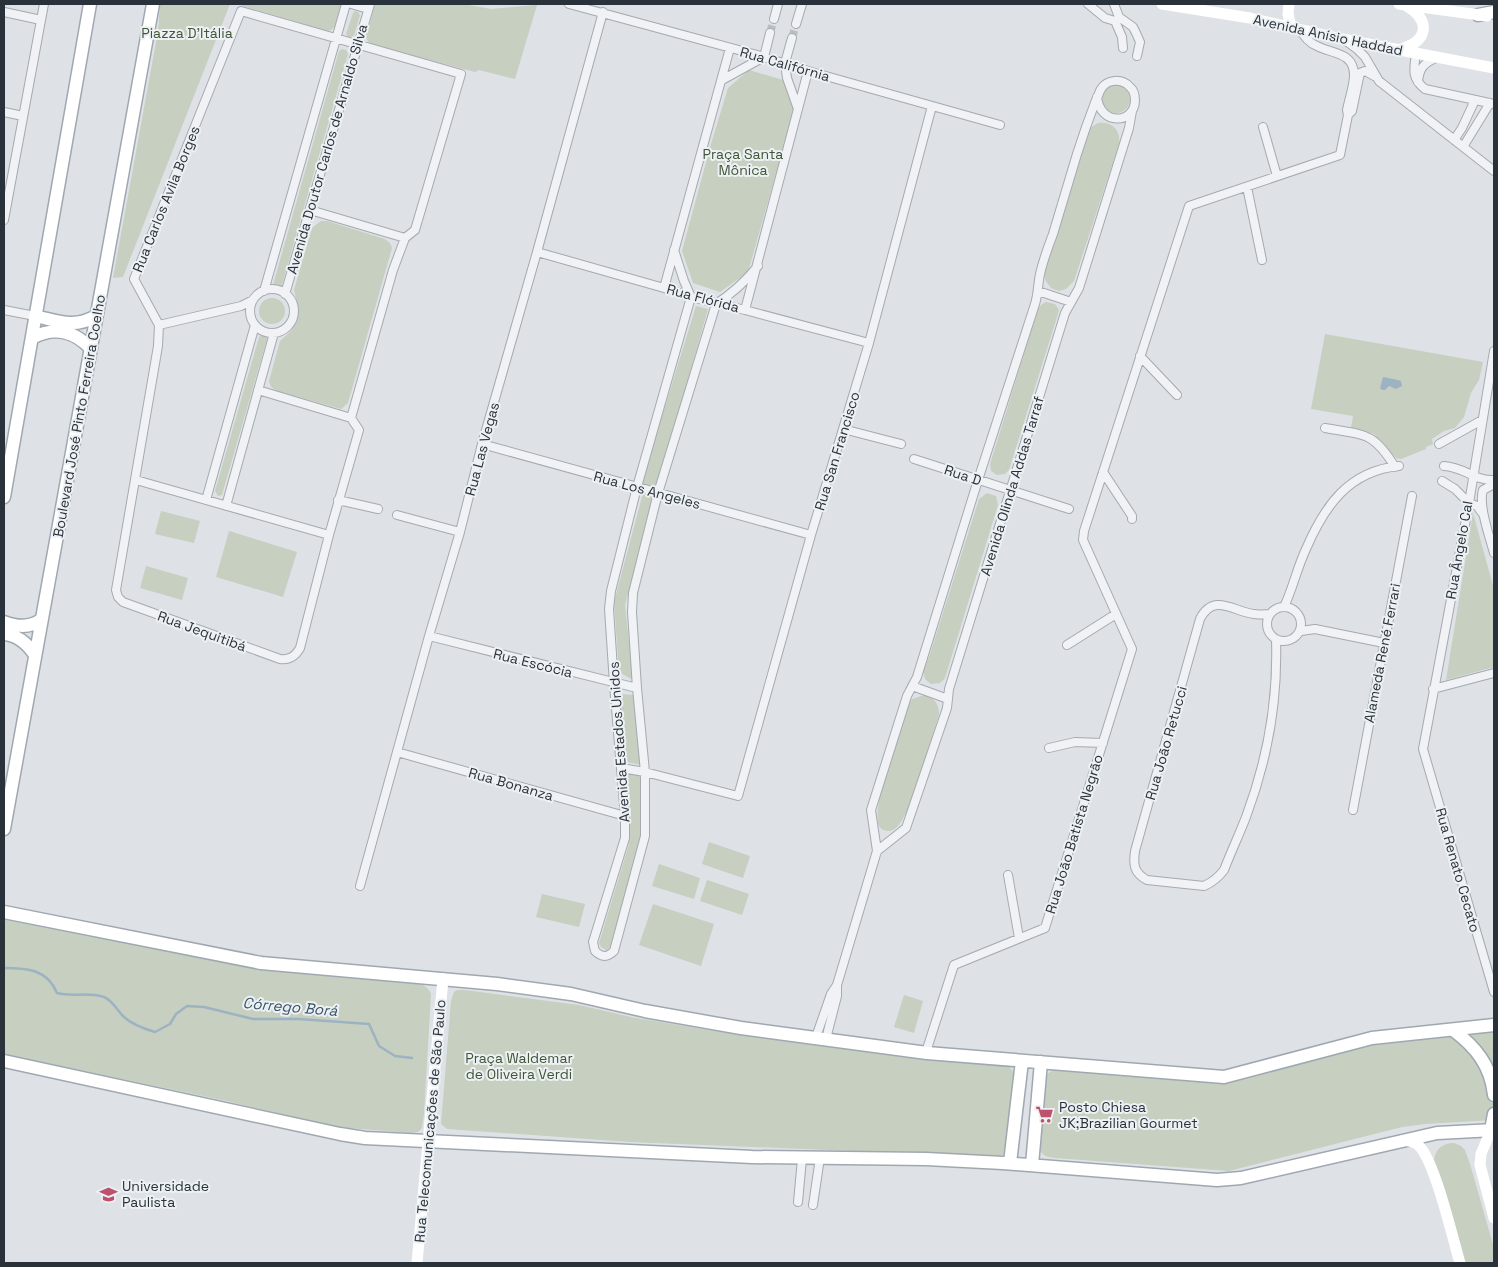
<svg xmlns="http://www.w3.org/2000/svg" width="1498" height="1267" font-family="'Space Grotesk',sans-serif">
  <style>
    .green { fill: #c6cfc0 }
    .water { fill: #9db3c2 }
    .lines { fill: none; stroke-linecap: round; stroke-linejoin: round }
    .stream { stroke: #9db3c2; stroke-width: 2.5 }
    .street-tunnel { stroke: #babfc4; stroke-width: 8; stroke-dasharray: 8 4; stroke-linecap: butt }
    .street-casing { stroke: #a4aaaf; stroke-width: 10 }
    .primary-casing { stroke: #9fa8b0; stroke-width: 15 }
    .street { stroke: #f0f2f5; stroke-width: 8 }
    .secondary { stroke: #fff; stroke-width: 11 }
    .primary { stroke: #fff; stroke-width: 12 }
    .labels { text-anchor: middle; stroke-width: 4; stroke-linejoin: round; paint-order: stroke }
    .park-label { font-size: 14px; fill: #415538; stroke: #edf1f4 }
    .street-label { font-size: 14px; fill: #29323b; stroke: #edf1f4 }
    .poi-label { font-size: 14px; fill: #29323b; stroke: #edf1f4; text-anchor: start }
    .water-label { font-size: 15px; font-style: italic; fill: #385469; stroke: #edf1f4 }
  </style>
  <rect width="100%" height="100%" fill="#dee2e6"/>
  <path class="green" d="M160,4H230L123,277L113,278L158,31Z
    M240,4H343C340,14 339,28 328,31L240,5Z
    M375,4H463L491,9L537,5L515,79L479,70L475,72L370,44L366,38Z
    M355,11L358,12L360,15L354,36L349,38L346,34L353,13Z
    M342,49L346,50L348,54L281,288L276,289L273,285L339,51Z
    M749,70L783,80L794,110L748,272L720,292L693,283L682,251L711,144L728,88Z
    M1102 99a14 14 0 1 1 28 0a14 14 0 1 1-28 0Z
    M1098,123C1112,121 1121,130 1119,144L1074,281L1066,289L1059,291L1051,288L1045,280V271L1049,254L1088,132L1090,128Z
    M321,221H327L385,239L390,243L392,248L348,403L341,409L277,391L271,387L269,381L280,341L291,331L297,321L299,311L294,290L312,228Z
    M259 311a13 13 0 1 1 26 0a13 13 0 1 1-26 0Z
    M1046,302L1055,304L1059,310L1058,314L1009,470L1005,474L997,475L991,471L990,464L1038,309L1041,305Z
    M696,306L708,309L657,489L641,485Z
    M1325,334L1483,362L1479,380L1471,393L1464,417L1455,428L1444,431L1432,439L1433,444L1426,447V449L1401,459L1396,458L1374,434L1351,428L1353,416L1311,409Z
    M262,335L265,336L267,339L222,495L218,496L215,491L259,337Z
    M643,493L655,495L625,605L633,680L619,672L614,602Z
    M987,493L996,496L998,505L945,678L940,683L931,684L925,679L923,671L929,657L979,499Z
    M161,511L200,521L194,543L155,534Z
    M1473,513L1494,589V667L1446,680Z
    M229,531L297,552L283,597L216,577Z
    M146,566L188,578L182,600L140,588Z
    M619,694L635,695L641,765L622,761Z
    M924,695C934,697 939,704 939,714C933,734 927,754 920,773C916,789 911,806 902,820C899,825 895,831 888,831C883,831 878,827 878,822C874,796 899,734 907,707L912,699Z
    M624,774H641L642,835L612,948L606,950L601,947L599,943L629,844L631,812Z
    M709,842L750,856L743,878L702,864Z
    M659,864L700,878L694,899L652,886Z
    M707,880L749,894L742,915L700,901Z
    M542,894L585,904L579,927L536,917Z
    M653,904L714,924L701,966L639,945Z
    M4,916L244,966L311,974L417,983C424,985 428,987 431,994L424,1114L422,1128L418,1132L411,1133L336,1127L227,1101L4,1054Z
    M457,990H465L579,1005L631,1017L720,1032L925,1058L1007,1065L1014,1072V1076L1004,1154L999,1157L630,1142L447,1129L441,1124L451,1001L454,992Z
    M904,995L923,1001L914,1033L894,1027Z
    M1494,1030V1120L1425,1124L1402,1127L1229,1171L1055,1158C1047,1157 1043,1156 1038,1148L1045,1079L1047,1074L1053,1070L1219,1081L1376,1041Z
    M1454,1143L1461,1146L1465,1150L1470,1164L1494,1248V1263H1465L1434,1160C1436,1148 1443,1143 1454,1143Z"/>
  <path class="water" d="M1383,377L1398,380L1401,381L1402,386L1396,389L1389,386L1385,390H1382L1380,388Z"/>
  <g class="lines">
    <path class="stream" d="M4,968C27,968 47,969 57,993C72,997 89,992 104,997C112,1000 117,1010 123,1016C131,1024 145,1029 155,1032L170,1024L176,1014L187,1006L204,1007L253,1019H299L369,1024L379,1046L395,1056L412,1058"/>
    <path class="street-tunnel" d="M770,33L774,19
      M792,38L796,24"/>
    <defs>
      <path id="street" d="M351,4L368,9
        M569,4L764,57L808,71L1000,125
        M1088,4L1105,18L1115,21L1122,37L1123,48
        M1114,4L1119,17L1133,27L1136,33L1140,42L1137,56
        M241,11L461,74L415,230L405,238L393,270L351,418L359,430L329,535L300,648C295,657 289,660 280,659L123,602L118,597L116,590L158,346L159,325L134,279Z
        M4,12L41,20
        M774,19L778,4
        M796,24L802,4
        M792,38L785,63L787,78L798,109
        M1346,41L1357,49L1365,57L1379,81L1494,171
        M1416,53C1414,69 1411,78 1425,89L1494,104
        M722,80L764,57L770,33
        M1418,82C1419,68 1424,63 1436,58
        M4,112L23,116
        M1348,115L1352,111L1360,73L1365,71L1374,76
        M1263,127L1277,176
        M1454,140L1462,128L1475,100
        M1463,147L1490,103
        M1247,187L1262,260
        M310,210L405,238
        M4,220L44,4
        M674,250L684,281L691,297L637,487L611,591L609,609L614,684L625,816V838L593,942L595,951C602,958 608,957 614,951L645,836V772L637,688L632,612L633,593L658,493L716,304C733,293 745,282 758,266
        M537,252L664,288L691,297L745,310L869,343
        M664,288L730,48
        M250 311a22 22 0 1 1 44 0a22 22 0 1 1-44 0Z
        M264,291L346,4
        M1038,291L1071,302
        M285,294L370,4
        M4,310L35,316
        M745,310L808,71
        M159,325L241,306L253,300
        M1494,351L1469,503L1423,749L1494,992
        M1140,356L1177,395
        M258,390L351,418
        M1325,428C1364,435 1373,431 1395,467
        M843,429L901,444
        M482,444L811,535
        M1439,444L1482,420
        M914,459L1069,509
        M1444,466C1464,467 1475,481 1494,480
        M1103,472L1132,516V519
        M136,480L329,535
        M1442,481L1455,489L1469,503L1477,506L1483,514
        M1494,484L1483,490C1478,505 1490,538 1494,553
        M206,500L255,325
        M338,500L378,509
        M226,506L274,333
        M397,515L460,532
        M1267 624a17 17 0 1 1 34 0a17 17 0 1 1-34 0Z
        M1284,607C1293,588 1297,568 1306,549C1325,505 1349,471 1399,466
        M1270,614C1265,614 1259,615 1254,614C1234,612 1214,592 1200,619L1135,851C1133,865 1134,873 1147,880L1204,886C1213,882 1218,878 1224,870C1231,852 1239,835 1246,817C1267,761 1278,699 1276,640
        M1301,631L1315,629L1384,643
        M429,636L637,688
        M1067,645L1116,614
        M912,686L948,699
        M1433,689L1494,673
        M1049,748L1075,742L1103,743
        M397,752L625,816
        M621,768L645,772L738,796L811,535L869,343L932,106
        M1353,810L1412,496
        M877,851L906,828L947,708L949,689L1065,313L1079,288L1129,128L1132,111
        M1008,875L1019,938
        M360,886L429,636L460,532L482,444L537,252L603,12
        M816,1037L831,994L837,985L877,851L871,810L907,696L917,677L978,480L1035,304C1038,294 1038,284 1040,274C1043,261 1048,247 1053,234C1061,207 1069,181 1077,154C1083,135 1089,118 1096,100C1098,97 1099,92 1101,89C1107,79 1122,78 1130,87C1134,90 1135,96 1135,101C1134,124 1100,126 1097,97
        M826,1039L837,996V985
        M926,1052L954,965L1045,928L1132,649L1083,540L1084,531L1189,206L1340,155L1348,115L1347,110C1349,99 1354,86 1354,75C1354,52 1332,54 1317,46C1309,43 1305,37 1300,30
        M798,1202L802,1159
        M813,1205L820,1158"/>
      <path id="primary" d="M1478,15L1494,12
        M35,316C58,321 74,329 96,316
        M32,338C54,326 75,331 91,349
        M4,497L90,4
        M4,622C17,627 31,628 42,619
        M4,634C18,635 27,643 35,655
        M4,829L153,4
        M4,912L261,963L497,984L571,994L645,1011L741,1028L927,1053L1224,1077L1372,1038L1494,1025
        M1453,1030C1476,1047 1491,1066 1494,1095
        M4,1061L340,1134L365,1138L752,1157L926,1159L1003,1163L1217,1180L1241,1178L1437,1133L1494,1130
        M1491,1130L1494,1114
        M1010,1163L1022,1061
        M1032,1165L1041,1062"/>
    </defs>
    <use href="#street" class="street-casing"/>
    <use href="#primary" class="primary-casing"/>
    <use href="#street" class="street"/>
    <path class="secondary" d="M1162,4L1250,18L1342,39L1494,68
      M1289,4L1288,14L1291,27
      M1399,4L1487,16
      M1401,49C1428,41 1431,21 1407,6
      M1491,1130L1481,1154L1480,1165L1494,1218
      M1402,1141C1406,1140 1413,1141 1417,1144C1434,1156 1453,1240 1460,1263
      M417,1263L443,979"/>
    <use href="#primary" class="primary"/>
  </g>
  <defs>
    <symbol id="supermarket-bare" viewBox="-9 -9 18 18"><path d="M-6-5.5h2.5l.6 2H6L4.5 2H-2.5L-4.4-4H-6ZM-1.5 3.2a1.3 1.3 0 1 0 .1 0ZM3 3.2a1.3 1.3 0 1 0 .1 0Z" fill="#bd516e" stroke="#edf1f4" stroke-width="2.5" paint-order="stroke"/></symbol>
    <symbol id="university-bare" viewBox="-9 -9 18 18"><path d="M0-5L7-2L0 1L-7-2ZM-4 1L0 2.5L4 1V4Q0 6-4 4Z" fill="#bd516e" stroke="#edf1f4" stroke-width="2.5" paint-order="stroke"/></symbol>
  </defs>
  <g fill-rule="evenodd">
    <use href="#supermarket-bare" x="1032" y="1102" width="25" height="25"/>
    <use href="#university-bare" x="96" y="1182" width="25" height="25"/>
  </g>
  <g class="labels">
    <g class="park-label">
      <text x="187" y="38">Piazza D'Itália</text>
      <text x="743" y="159">Praça Santa<tspan x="743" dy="16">Mônica</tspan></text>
      <text x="519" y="1063">Praça Waldemar<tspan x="519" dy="16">de Oliveira Verdi</tspan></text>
    </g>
    <g class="street-label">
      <text transform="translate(1328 35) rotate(12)" y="5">Avenida Anísio Haddad</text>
      <text transform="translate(785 64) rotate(16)" y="5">Rua Califórnia</text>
      <text transform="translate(327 149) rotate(-74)" y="5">Avenida Doutor Carlos de Arnaldo Silva</text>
      <text transform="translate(166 199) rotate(-68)" y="5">Rua Carlos Avila Borges</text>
      <text transform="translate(703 298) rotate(15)" y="5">Rua Flórida</text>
      <text transform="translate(79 416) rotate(-80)" y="5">Boulevard José Pinto Ferreira Coelho</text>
      <text transform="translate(482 449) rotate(-75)" y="5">Rua Las Vegas</text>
      <text transform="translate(837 451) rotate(-73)" y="5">Rua San Francisco</text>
      <text transform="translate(963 475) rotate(18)" y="5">Rua D</text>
      <text transform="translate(1012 486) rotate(-73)" y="5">Avenida Olinda Addas Tarraf</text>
      <text transform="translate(647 490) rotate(15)" y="5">Rua Los Angeles</text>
      <text transform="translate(1459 550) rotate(-80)" y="5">Rua Ângelo Cal</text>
      <text transform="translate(202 631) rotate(20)" y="5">Rua Jequitibá</text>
      <text transform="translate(1382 653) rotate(-79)" y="5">Alameda René Ferrari</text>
      <text transform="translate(533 663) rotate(14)" y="5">Rua Escócia</text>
      <text transform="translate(619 742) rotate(-94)" y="5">Avenida Estados Unidos</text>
      <text transform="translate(1166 743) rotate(-74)" y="5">Rua João Retucci</text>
      <text transform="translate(511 784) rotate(16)" y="5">Rua Bonanza</text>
      <text transform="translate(1074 834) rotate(-73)" y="5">Rua João Batista Negrão</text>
      <text transform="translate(1458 870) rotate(74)" y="5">Rua Renato Cecato</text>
      <text transform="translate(430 1121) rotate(-85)" y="5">Rua Telecomunicações de São Paulo</text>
    </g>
    <g class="poi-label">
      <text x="1059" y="1112">Posto Chiesa<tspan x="1059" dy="16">JK;Brazilian Gourmet</tspan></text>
      <text x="122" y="1191">Universidade<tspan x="122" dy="16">Paulista</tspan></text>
    </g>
    <g class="water-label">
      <text transform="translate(290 1007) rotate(5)" y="5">Córrego Borá</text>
    </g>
  </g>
  <rect width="1498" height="1267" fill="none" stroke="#29323b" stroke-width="10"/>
</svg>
